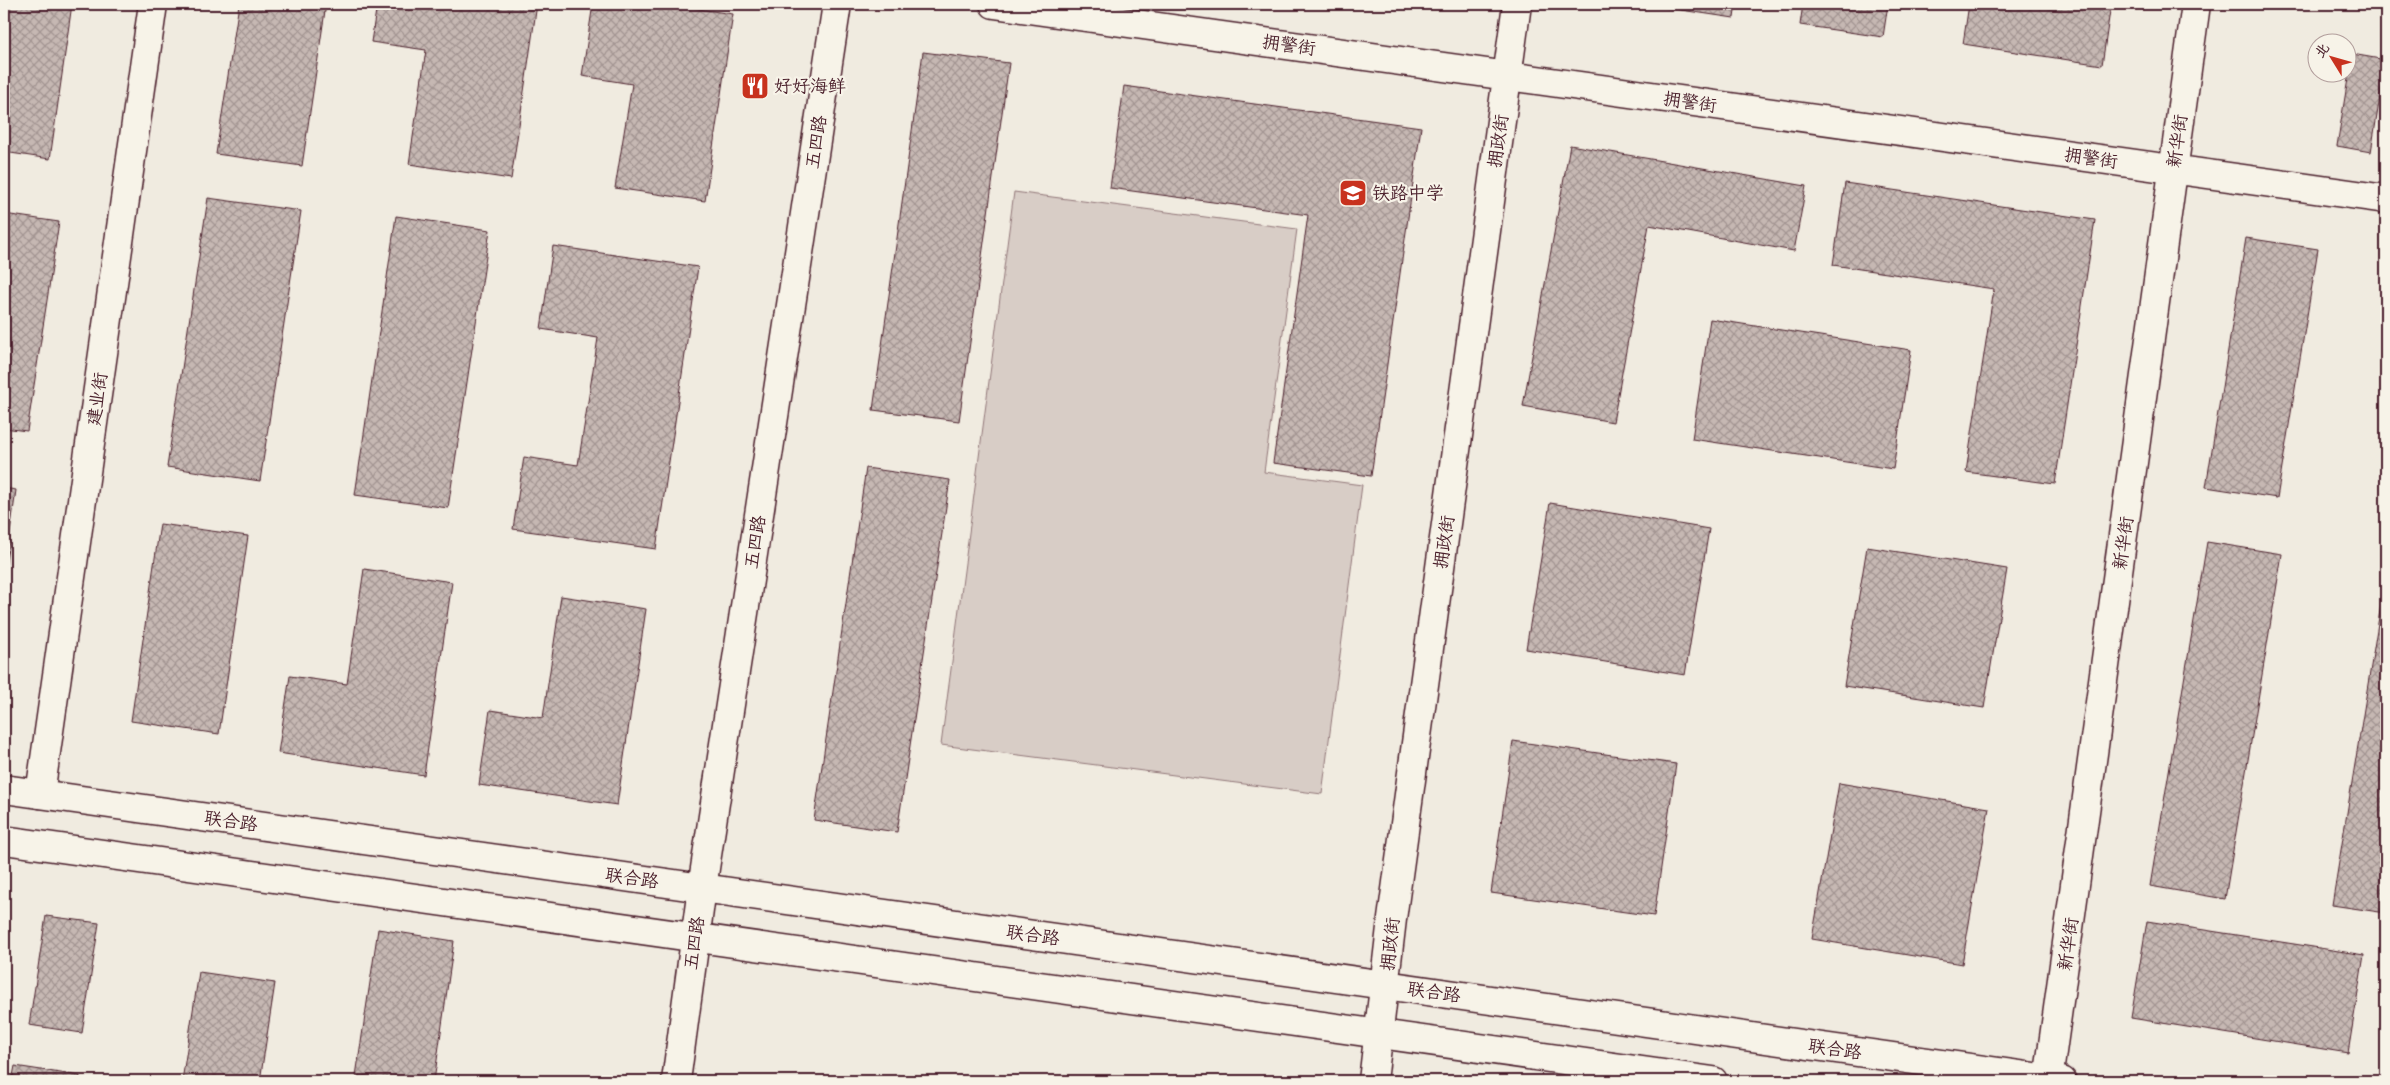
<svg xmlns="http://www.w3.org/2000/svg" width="2390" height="1085" font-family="Delius,'LXGW WenKai TC',sans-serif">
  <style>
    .grass { fill: #d8cdc6; stroke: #917678 }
    .building { fill: url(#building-cross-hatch); stroke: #4a1f2b }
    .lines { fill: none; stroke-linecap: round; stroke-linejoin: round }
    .street-casing { stroke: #4a1f2b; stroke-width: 31 }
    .secondary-casing { stroke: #4a1f2b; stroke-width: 31 }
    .primary-casing { stroke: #4a1f2b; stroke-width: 31 }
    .street { stroke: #f7f3e8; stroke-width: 28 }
    .secondary { stroke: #f7f3e8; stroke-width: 28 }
    .primary { stroke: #f7f3e8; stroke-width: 28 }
    .labels { text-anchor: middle; stroke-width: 4.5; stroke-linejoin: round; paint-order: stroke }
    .street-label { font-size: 18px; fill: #4a1f2b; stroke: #f7f3e8 }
    .poi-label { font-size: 18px; fill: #4a1f2b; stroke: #f7f3e8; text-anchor: start }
  </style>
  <defs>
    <pattern id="building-cross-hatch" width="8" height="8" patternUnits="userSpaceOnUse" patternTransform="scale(1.25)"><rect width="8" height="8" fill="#c6b8b3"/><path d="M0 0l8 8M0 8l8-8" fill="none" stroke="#a39592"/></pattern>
  </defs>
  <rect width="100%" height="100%" fill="#f0ebe0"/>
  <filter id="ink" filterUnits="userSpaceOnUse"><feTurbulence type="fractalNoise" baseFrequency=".02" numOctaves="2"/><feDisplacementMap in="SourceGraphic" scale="10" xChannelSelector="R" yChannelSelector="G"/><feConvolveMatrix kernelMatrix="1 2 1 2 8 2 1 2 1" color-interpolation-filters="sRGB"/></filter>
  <g filter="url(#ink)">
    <path class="grass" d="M1014,192L1297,229L1264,472L1362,485L1322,794L941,745Z"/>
    <path class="building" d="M4,4H72L50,159L4,152Z
      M239,4H326L302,166L216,154Z
      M377,4H537L511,179L409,164L426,50L371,42Z
      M593,4H664L733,14L705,201L615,188L632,84L582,76Z
      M1641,4H1736L1734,18Z
      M1803,4H1888L1883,37L1800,25Z
      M1969,4H2111L2102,65L1963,44Z
      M923,52L1009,63L959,421L873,410Z
      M2352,54L2386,60L2371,152L2337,146Z
      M1124,86L1421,127L1371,476L1273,463L1308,215L1110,188Z
      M1570,145L1806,186L1794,251L1649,225L1613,422L1523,406Z
      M1845,183L2095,220L2055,484L1966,472L1994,289L1833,265Z
      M208,198L301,211L260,481L167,467Z
      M4,214L59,222L27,431L4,428Z
      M396,216L490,230L448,508L355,495Z
      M2246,238L2318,249L2277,498L2206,487Z
      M553,246L698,267L656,549L513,529L524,457L578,465L598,338L541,329Z
      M1710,319L1911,350L1893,469L1692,439Z
      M866,468L950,480L897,832L814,820Z
      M4,488L16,490L4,577Z
      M1550,503L1709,529L1685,675L1526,649Z
      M160,524L248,536L219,734L131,721Z
      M2207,542L2282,554L2225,899L2150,886Z
      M1867,547L2007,569L1984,708L1844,686Z
      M364,569L452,582L424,775L278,753L290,676L347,684Z
      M2386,574V913L2332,905Z
      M561,596L646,609L617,805L479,785L490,710L543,718Z
      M1513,741L1676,764L1654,916L1491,893Z
      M1839,783L1989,808L1962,964L1812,939Z
      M46,916L99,923L82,1033L29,1025Z
      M2147,921L2364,955L2348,1053L2131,1018Z
      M378,929L454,941L434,1081H395L356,1076Z
      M199,972L275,983L260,1081H182Z
      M15,1066L80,1076L79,1081H12Z
      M897,1075L930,1081H896Z"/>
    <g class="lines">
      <defs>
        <path id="street" d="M994,4L2386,199
          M40,794L153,4
          M1373,1081L1392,919L1517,4
          M2048,1081L2196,4"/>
        <path id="secondary" d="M676,1081L702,888L837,4"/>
        <path id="primary" d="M4,789L2062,1081
          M4,840L1713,1081"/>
      </defs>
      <use href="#street" class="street-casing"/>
      <use href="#secondary" class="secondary-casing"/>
      <use href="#primary" class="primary-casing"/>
      <use href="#street" class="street"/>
      <use href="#secondary" class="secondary"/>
      <use href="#primary" class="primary"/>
    </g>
  </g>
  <defs>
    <symbol id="restaurant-square" viewBox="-11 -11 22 22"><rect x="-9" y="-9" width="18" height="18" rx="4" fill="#c8321e" stroke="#f7f3e8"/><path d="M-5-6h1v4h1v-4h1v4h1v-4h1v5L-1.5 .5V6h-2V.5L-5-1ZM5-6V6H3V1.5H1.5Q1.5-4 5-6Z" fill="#fff"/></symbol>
    <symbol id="school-square" viewBox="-11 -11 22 22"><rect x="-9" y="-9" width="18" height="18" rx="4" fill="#c8321e" stroke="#f7f3e8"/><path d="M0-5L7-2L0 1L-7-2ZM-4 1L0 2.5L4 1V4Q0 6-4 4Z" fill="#fff"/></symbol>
  </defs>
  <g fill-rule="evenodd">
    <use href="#restaurant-square" x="739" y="70" width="32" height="32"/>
    <use href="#school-square" x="1337" y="177" width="32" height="32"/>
  </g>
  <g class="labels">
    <g class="street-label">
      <text transform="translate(1289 45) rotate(8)" y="6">拥警街</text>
      <text transform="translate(1690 102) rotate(8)" y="6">拥警街</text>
      <text transform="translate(1498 141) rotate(-82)" y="6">拥政街</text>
      <text transform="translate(2177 141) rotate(-82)" y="6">新华街</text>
      <text transform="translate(816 142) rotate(-81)" y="6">五四路</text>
      <text transform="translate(2091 158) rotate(8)" y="6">拥警街</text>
      <text transform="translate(97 399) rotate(-82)" y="6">建业街</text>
      <text transform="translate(755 542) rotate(-81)" y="6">五四路</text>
      <text transform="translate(1444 542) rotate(-82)" y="6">拥政街</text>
      <text transform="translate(2123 543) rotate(-82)" y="6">新华街</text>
      <text transform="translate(231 821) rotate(8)" y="6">联合路</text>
      <text transform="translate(632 878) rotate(8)" y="6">联合路</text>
      <text transform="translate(1033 935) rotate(8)" y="6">联合路</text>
      <text transform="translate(694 943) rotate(-82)" y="6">五四路</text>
      <text transform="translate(1390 944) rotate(-84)" y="6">拥政街</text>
      <text transform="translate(2068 944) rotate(-82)" y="6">新华街</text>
      <text transform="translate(1434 992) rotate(8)" y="6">联合路</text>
      <text transform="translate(1835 1049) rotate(8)" y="6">联合路</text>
    </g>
    <g class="poi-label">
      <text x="774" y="92">好好海鲜</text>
      <text x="1372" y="199">铁路中学</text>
    </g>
  </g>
  <rect width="2390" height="1085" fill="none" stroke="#f7f3e8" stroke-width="20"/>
  <rect x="10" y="10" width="2370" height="1065" fill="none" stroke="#4a1f2b" stroke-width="2" filter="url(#ink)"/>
  <g transform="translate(2332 58) rotate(307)"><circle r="24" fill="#f7f3e8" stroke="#b29e9c"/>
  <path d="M0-4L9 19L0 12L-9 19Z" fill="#c8321e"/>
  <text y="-8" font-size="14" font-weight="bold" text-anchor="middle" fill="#4a1f2b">北</text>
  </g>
</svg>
